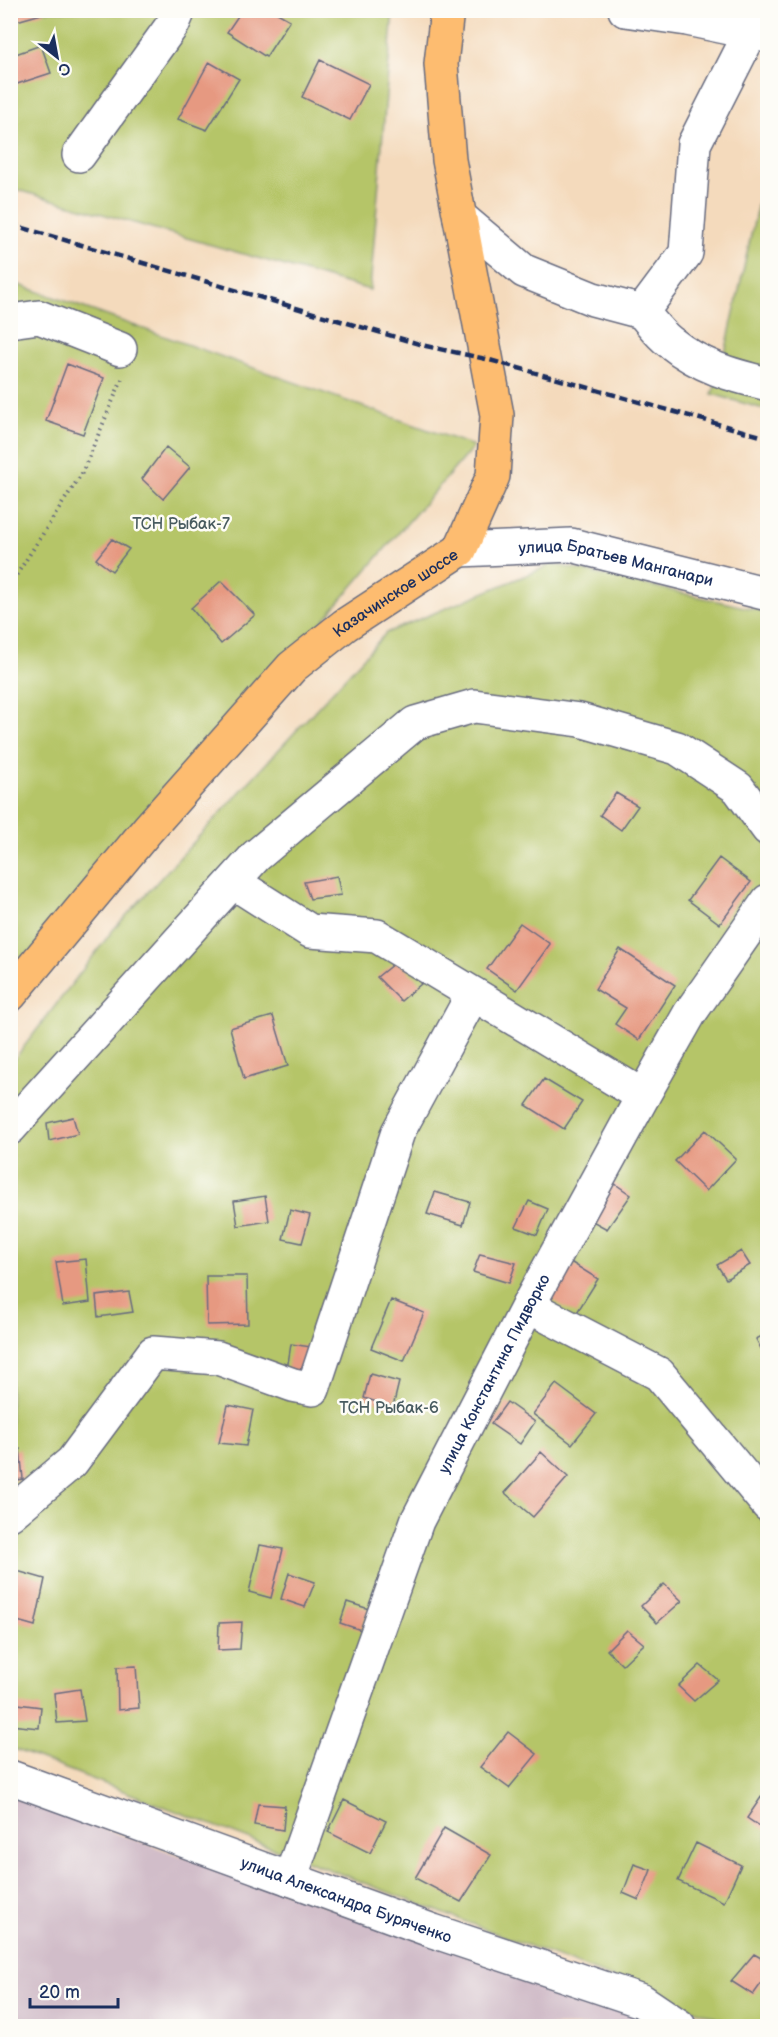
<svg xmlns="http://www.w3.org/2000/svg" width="778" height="2037" font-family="'Balsamiq Sans',sans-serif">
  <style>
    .industrial { fill: #d1bdc9 }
    .green { fill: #b5c567; stroke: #687a62; stroke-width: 1.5 }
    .building { fill: #e69981 }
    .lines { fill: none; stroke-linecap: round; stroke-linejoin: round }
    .minor-casing { stroke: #676b7f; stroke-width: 36 }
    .major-casing { stroke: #676b7f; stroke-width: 36 }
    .path { stroke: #676b7f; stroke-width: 4; stroke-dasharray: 1.5 4.5; stroke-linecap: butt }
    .minor { stroke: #fff; stroke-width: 33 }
    .major { stroke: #fdbc6f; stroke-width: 33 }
    .rail { stroke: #1b2f5e; stroke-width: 4.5; stroke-dasharray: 9 4.5; stroke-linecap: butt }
    .labels { text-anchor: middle; stroke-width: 5; stroke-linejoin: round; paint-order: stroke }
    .park-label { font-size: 16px; fill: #495c61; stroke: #fdfcf7 }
    .street-label { font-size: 16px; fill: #1b2f5e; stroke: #fdfcf7 }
  </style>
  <rect width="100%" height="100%" fill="#fdfcf7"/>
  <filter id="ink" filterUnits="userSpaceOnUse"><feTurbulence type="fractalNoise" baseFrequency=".0167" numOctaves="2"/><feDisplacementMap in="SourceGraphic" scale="12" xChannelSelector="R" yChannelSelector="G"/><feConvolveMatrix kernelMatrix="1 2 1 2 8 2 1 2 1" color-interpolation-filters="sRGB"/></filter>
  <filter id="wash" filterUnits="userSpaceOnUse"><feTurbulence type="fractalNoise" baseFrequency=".008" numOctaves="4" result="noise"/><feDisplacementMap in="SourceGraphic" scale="24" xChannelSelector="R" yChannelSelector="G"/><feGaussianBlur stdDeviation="1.35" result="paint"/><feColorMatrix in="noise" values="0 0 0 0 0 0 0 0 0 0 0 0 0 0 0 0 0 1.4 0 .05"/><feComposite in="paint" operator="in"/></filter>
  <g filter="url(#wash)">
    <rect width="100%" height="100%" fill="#f4dabc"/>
    <path class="industrial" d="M11,1797L667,2024L668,2026H11Z"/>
    <path class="green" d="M10,11H393L370,290L11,188Z
      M767,162V410L712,394L721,372Z
      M11,282L474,446L11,981Z
      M553,564L767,612V2026H738L11,1748L10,1065L113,930L386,633Z"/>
    <g id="blocks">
      <path class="building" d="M10,10H44L45,13L13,22Z
        M242,10H272L290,20L266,57L227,32Z
        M41,45L51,73L14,85L10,75V56Z
        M320,60L369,84L350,120L302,97Z
        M209,62L239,79L207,130L178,119Z
        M67,364L104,378L83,434L46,421Z
        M166,447L190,467L163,499L142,479Z
        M112,539L129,549L112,571L96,559Z
        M221,581L255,615L221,644L191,608Z
        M616,793L638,806L621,830L600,815Z
        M719,858L751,882L720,924L688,900Z
        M337,876L341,895L310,899L304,882Z
        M520,923L550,944L517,990L487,969Z
        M620,949L675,985L639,1040L615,1024L626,1008L595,989Z
        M398,960L421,984L401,1001L377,977Z
        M273,1016L288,1066L244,1079L230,1028Z
        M544,1079L582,1102L564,1129L526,1105Z
        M73,1117L78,1134L49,1141L47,1123Z
        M705,1130L736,1159L706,1191L675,1161Z
        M608,1179L631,1195L607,1229L585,1217Z
        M435,1192L470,1202L463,1225L427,1214Z
        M265,1196L269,1221L238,1226L234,1201Z
        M529,1201L548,1209L537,1235L516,1227Z
        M290,1210L310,1215L302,1243L283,1239Z
        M741,1251L750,1265L726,1279L717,1265Z
        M480,1254L516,1263L509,1283L473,1272Z
        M564,1258L598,1279L576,1314L542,1294Z
        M86,1259L90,1302L63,1306L56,1262Z
        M206,1276H247L248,1324L207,1325Z
        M129,1292L133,1312L98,1317L96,1296Z
        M391,1300L424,1313L404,1361L371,1348Z
        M768,1333V1355L765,1356L756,1339Z
        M291,1344L318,1348L312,1375L287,1370Z
        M370,1374L399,1382L393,1407L364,1398Z
        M556,1384L596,1414L572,1444L533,1414Z
        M507,1402L535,1422L520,1444L491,1424Z
        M228,1405L253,1410L246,1446L219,1443Z
        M20,1449L23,1479L10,1481V1451Z
        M541,1452L568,1477L533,1517L505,1493Z
        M260,1545L283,1549L271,1598L249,1592Z
        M10,1569L45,1579L35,1626L10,1619Z
        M289,1573L315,1582L305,1607L281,1599Z
        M664,1584L682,1601L657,1623L641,1606Z
        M347,1602L369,1609L361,1630L340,1623Z
        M242,1622L240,1649L218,1650L219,1623Z
        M627,1630L644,1644L622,1665L607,1650Z
        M700,1665L718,1680L694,1701L678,1686Z
        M136,1666L139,1708L118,1710L117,1667Z
        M80,1689L85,1721L57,1723L54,1693Z
        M10,1703L41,1707L39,1728L10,1725Z
        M508,1732L537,1754L509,1788L480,1767Z
        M768,1787V1832L747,1818Z
        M344,1800L386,1821L370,1853L328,1832Z
        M258,1804L285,1806L283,1830L254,1825Z
        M444,1828L491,1855L461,1902L415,1878Z
        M696,1843L741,1865L724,1902L678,1881Z
        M634,1864L651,1870L639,1900L623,1893Z
        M754,1954L768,1962V1974L753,1995L731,1981Z"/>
    </g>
  </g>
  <g filter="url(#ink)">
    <use href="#blocks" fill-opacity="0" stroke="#676b7f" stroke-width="1.5"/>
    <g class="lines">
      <defs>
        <g id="minor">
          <path d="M625,10L687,19L768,36"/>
          <path d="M79,155L173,24L179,10"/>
          <path d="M460,217L524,271L593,299L642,312"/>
          <path d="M642,312L686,253L694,144L762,10"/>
          <path d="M642,312C651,322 659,334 670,342C701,367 731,375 768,384"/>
          <path d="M10,321L39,317L120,349"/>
          <path id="s1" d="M460,550L571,545L768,594"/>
          <path d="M233,882L310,931L377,936L643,1096"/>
          <path d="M10,1128L256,856L415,723L474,706L580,720L677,748L738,788L768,829"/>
          <path d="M528,1306L659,1374L768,1505"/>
          <path d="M10,1514L72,1462L153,1353L218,1358L293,1385L313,1389L398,1132L473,994"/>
          <path id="s2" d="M10,1777L433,1931L642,2001L679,2026"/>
          <path id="s3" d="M290,1879L417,1521L528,1306L643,1096L690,1013L768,901"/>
        </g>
        <g id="major">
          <path id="s4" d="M10,995L148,829L292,667L345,625L460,550L493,476L497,415L449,160L441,64L447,10"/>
        </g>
      </defs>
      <use href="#minor" class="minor-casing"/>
      <use href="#major" class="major-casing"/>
      <path class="path" d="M10,585L82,473L122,379"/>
      <use href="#minor" class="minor"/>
      <use href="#major" class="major"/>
      <path class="rail" d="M10,224L426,346L486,359L768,438"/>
    </g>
  </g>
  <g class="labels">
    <g class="park-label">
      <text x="181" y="529">ТСН Рыбак-7</text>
      <text x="389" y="1413">ТСН Рыбак-6</text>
    </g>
    <g class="street-label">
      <text dy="6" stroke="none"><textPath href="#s1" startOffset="158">улица Братьев Манганари</textPath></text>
      <text dy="6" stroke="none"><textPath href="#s4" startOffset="560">Казачинское шоссе</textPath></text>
      <text dy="6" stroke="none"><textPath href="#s3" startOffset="546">улица Константина Пидворко</textPath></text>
      <text dy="6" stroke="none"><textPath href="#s2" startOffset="358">улица Александра Буряченко</textPath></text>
    </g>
  </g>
  <rect width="778" height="2037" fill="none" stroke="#fdfcf7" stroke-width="36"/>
  <g transform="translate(57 57) rotate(149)" stroke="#fdfcf7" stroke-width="4.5" paint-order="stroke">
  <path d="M0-4.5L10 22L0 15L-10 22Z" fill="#1b2f5e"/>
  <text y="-9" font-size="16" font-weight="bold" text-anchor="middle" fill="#1b2f5e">С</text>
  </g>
  <path d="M30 1998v9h88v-9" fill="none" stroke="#1b2f5e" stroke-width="3"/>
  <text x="39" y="1998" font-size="18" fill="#1b2f5e" stroke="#fdfcf7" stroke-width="4.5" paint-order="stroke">20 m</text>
</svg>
